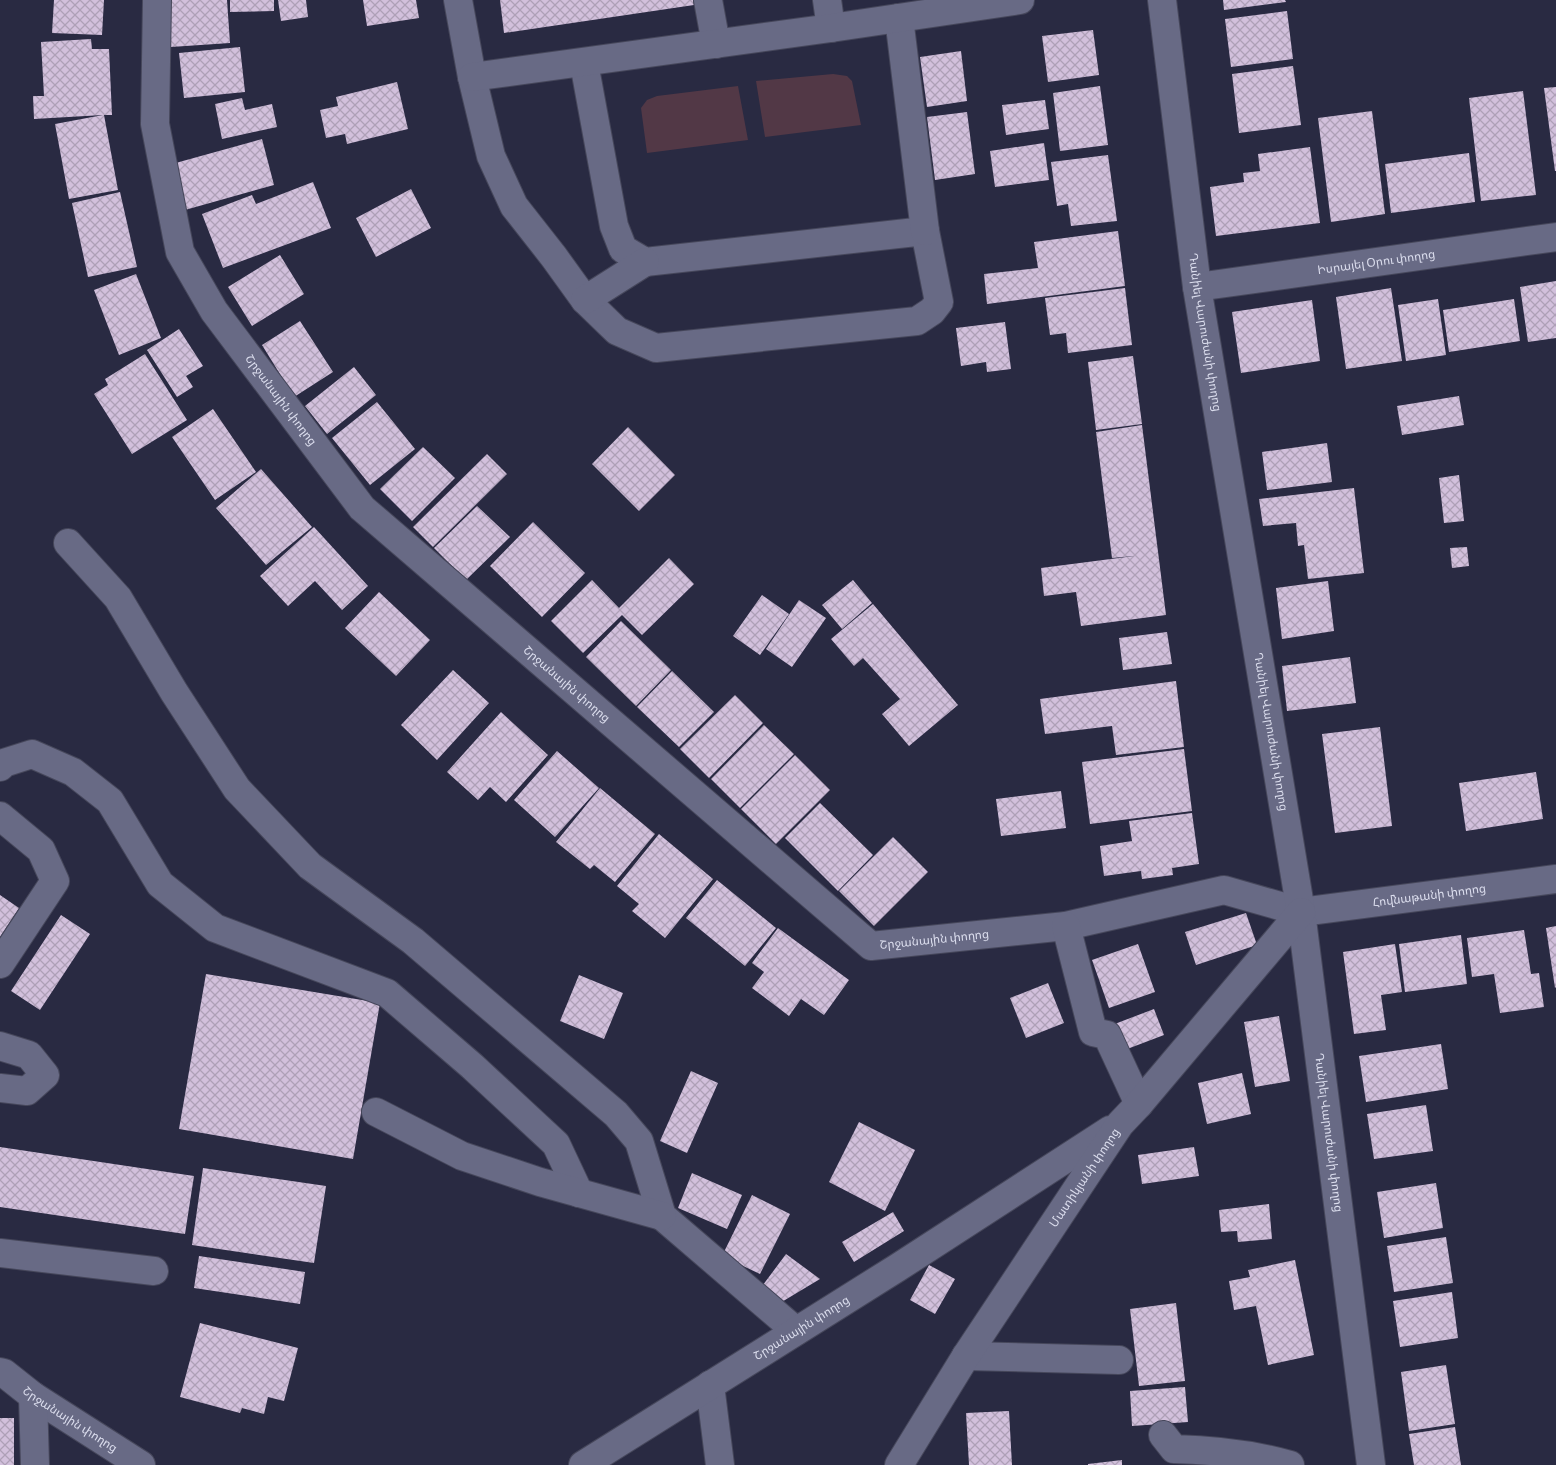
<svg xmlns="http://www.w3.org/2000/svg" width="1556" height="1465" font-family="'Crimson Pro','Noto Sans Armenian',serif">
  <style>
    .grass { fill: #523846 }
    .building { fill: url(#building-cross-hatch) }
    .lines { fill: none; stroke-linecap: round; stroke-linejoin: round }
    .minor-casing { stroke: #46475b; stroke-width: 30 }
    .minor { stroke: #686a85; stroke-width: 28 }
    .labels { text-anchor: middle; stroke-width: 5; stroke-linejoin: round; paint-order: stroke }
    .street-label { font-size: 12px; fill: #dbdded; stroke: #13141f }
  </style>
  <defs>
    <pattern id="building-cross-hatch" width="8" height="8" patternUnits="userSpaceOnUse" patternTransform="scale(1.25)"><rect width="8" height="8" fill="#d2c0dc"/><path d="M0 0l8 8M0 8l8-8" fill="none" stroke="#aea0b7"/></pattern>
  </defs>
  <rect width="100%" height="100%" fill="#292a42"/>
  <path class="grass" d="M833,74L847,76L852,81L861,125L765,137L756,81Z
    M738,86L748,140L647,153L641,108L647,100L657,96Z"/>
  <path class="building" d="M54,0H104L102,35L52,33Z
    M168,0H227L230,43L171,47Z
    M230,0H274V11L230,12Z
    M278,0H306L308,17L281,21Z
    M363,0H416L419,18L367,26Z
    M500,0H693L694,5L504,33Z
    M1223,0H1285L1286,2L1224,10Z
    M1287,11L1293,59L1231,67L1225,19Z
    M1093,30L1099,75L1048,82L1042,36Z
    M91,39L92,49H109L112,115H104L118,190L69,199L55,124L103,115L34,119L33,96H44L41,42Z
    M240,47L245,92L184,98L179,53Z
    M961,51L967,101L927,107L920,57Z
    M1293,66L1301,125L1239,133L1232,74Z
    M397,82L408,129L347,144L345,134L326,138L320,110L338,106L336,97Z
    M1100,86L1108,145L1060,151L1053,93Z
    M1556,87V171H1555L1544,88Z
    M1523,91L1536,195L1481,201L1469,98Z
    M242,98L245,110L272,104L277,127L222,139L215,104Z
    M1045,100L1049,129L1006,135L1002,105Z
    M1372,111L1385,214L1331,222L1318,118Z
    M967,112L975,174L935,180L927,117Z
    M262,139L274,185L185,210L172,164Z
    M1044,143L1049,180L995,187L990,151Z
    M1310,147L1320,223L1216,236L1210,187L1244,182L1243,173L1260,171L1258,154Z
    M1469,153L1475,202L1391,213L1385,164Z
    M1108,155L1117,221L1071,226L1068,204L1057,206L1051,162Z
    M313,182L331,228L223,268L202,214L252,195L256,204Z
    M411,189L431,228L376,257L356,218Z
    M120,192L137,267L88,277L72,203Z
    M1118,231L1125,286L987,304L984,274L1038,268L1034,242Z
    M280,255L304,294L252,326L228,287Z
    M136,274L161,338L119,355L94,290Z
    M1556,281V338L1528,342L1520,287Z
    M1125,288L1132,345L1068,353L1066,333L1050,335L1045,298Z
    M1391,288L1402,361L1346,369L1336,297Z
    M1438,299L1446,355L1406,361L1398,305Z
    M1514,299L1520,341L1449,352L1443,310Z
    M1312,300L1320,361L1241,373L1232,312Z
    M300,321L333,372L294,397L262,345Z
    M1005,322L1011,369L987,372L986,362L961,366L956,328Z
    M179,329L203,366L186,376L193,387L177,397L147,350Z
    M145,354L187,420L132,454L94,394L108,385L105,379Z
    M1133,356L1142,424L1096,430L1088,362Z
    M354,367L376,395L327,434L305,406Z
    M1459,396L1464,425L1402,435L1397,406Z
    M377,402L415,449L370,485L332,438Z
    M213,409L256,472L215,500L172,437Z
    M1142,425L1166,615L1081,626L1076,592L1044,596L1041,568L1134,556L1112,558L1096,432Z
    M628,427L675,475L639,511L592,464Z
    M1327,443L1332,482L1267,490L1262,452Z
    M423,447L455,478L412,521L380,489Z
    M487,454L507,474L433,547L413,527Z
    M261,469L312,527L266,565L216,508Z
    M1459,475L1464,521L1444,523L1439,478Z
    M1354,488L1364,573L1308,579L1304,545L1298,546L1296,523L1263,526L1259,499Z
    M477,506L510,537L466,580L434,548Z
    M533,522L585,573L542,617L490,566Z
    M314,527L368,586L342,610L315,581L288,606L260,576Z
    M1467,547L1469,566L1452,568L1450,548Z
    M669,558L694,584L642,635L622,615L583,653L551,621L592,580L619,608Z
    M853,580L872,603L842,629L822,605Z
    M1328,581L1334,631L1282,639L1276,588Z
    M379,592L430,640L396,676L345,628Z
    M762,595L789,614L760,655L733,636Z
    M799,600L826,618L792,667L766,649Z
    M873,604L958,705L909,746L882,714L900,699L863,658L854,666L831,639Z
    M621,621L671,670L636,706L586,657Z
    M1167,632L1172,664L1123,670L1119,638Z
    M1350,657L1356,703L1287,711L1282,666Z
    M453,670L489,703L437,760L401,725Z
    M672,671L714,712L679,747L637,707Z
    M1176,681L1184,747L1116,755L1112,726L1045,734L1040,699Z
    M735,695L763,723L709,778L680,749Z
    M501,712L548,755L506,802L490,787L478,800L447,772Z
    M764,725L794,754L740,808L711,779Z
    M1380,727L1392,826L1335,833L1322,734Z
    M1184,749L1192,811L1090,824L1082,762Z
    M557,751L599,788L555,837L514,800Z
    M795,755L830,790L776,844L741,809Z
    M1536,772L1543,819L1466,831L1459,783Z
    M600,788L655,834L615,882L594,865L590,869L556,842Z
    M1061,791L1066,828L1001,836L996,799Z
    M820,803L873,855L838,891L785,838Z
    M1192,813L1199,864L1172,868L1173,875L1142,879L1141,871L1104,876L1100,846L1132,841L1129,821Z
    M659,834L713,879L665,938L632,911L639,904L617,886Z
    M893,837L928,872L874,926L839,891Z
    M717,880L776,928L745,966L686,918Z
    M0,895L19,908L0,937Z
    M1246,913L1257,945L1196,965L1185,932Z
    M61,915L90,934L40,1010L11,991Z
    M1556,926V987L1555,988L1546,928Z
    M778,928L849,980L824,1015L801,999L789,1016L752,988L764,972L752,963Z
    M1524,930L1531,974L1539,973L1544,1007L1500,1013L1494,974L1472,977L1467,938Z
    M1461,935L1467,984L1405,992L1399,944Z
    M1138,944L1155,992L1109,1008L1092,960Z
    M1395,944L1402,992L1381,995L1386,1030L1354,1034L1343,952Z
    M206,974L380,1003L353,1159L179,1129Z
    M579,975L623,993L604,1039L560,1021Z
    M1048,983L1064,1023L1026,1038L1010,998Z
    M1154,1009L1164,1035L1122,1051L1112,1025Z
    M1279,1016L1290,1081L1255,1087L1244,1022Z
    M1441,1044L1448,1089L1366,1102L1359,1056Z
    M691,1071L718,1083L687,1153L660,1141Z
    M1242,1073L1251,1114L1207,1124L1198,1083Z
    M1426,1105L1433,1151L1374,1159L1367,1114Z
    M859,1122L915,1150L885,1211L829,1182Z
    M0,1147L194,1176L185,1234L0,1207Z
    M1194,1147L1199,1176L1142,1184L1138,1155Z
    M203,1168L326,1186L314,1263L192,1245Z
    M692,1173L742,1195L727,1229L678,1208Z
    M1436,1183L1443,1228L1384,1238L1377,1192Z
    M752,1195L790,1214L760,1274L722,1256Z
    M1269,1204L1272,1239L1238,1242L1237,1231L1221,1232L1219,1210Z
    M893,1212L904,1231L854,1262L842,1242Z
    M1446,1237L1453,1283L1394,1292L1387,1246Z
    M786,1254L820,1279L780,1303L760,1289Z
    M199,1256L305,1272L300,1304L194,1288Z
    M1295,1260L1314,1355L1268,1365L1256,1306L1234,1310L1229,1281L1250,1277L1248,1270Z
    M929,1265L955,1279L935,1314L910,1300Z
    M1452,1292L1458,1338L1400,1347L1393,1301Z
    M1176,1303L1185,1381L1139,1386L1130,1309Z
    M200,1323L298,1348L284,1401L268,1397L264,1414L242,1408L240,1413L180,1397Z
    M1446,1365L1455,1424L1409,1431L1401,1372Z
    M1185,1387L1188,1422L1132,1426L1130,1391Z
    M1009,1411L1012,1465H969L966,1413Z
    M0,1418H14V1465H0Z
    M1455,1427L1461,1465H1414L1409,1434Z
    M1122,1460V1465H1088V1464Z"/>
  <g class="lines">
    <defs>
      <g id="minor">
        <path id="s1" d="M157,0L155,124L180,252L214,311L362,508L871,946L1066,926L1224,890L1301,912L1556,879"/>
        <path d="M458,0L472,77L491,156L514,206L554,257L585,300L617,331L656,348L917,321L932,311L939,302L925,231L645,262L623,249L614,226L584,63"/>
        <path d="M708,0L716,44"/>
        <path d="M827,0L831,28"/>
        <path id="s2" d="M1162,0L1197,287L1301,912L1371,1465"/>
        <path d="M899,18L925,231"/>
        <path d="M472,77L831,28L1020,0"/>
        <path id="s3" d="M1197,287L1556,237"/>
        <path d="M585,300L645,262"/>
        <path d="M68,543L118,598L174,692L237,789L310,866L413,941L616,1114L639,1141L662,1216L796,1331"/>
        <path d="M0,767L4,763L32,754L73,772L110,801L160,884L215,928L387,993L472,1066L556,1144L579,1193"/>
        <path d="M0,816L41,850L55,881L0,964"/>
        <path d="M1066,926L1093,1032L1107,1035L1139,1104"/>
        <path d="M0,1046L29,1055L45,1075L27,1091L0,1088"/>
        <path d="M376,1112L462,1156L540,1182L662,1216"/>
        <path d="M0,1253L154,1271"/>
        <path d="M966,1356L1119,1360"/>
        <path id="s4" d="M0,1372L4,1373L33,1396L141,1465"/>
        <path d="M710,1385L720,1465"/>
        <path d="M33,1396L35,1465"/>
        <path d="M1163,1435L1174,1449C1214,1450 1252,1454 1290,1465"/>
        <path id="s5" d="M583,1465L897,1268L1110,1130"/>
        <path id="s6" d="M899,1465L966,1356L1120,1124L1139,1104L1301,912"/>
      </g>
    </defs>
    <use href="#minor" class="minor-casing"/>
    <use href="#minor" class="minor"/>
  </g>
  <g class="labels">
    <g class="street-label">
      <text dy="4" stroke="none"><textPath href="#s3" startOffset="181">Իսրայել Օրու փողոց</textPath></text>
      <text dy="4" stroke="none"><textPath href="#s2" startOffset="335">Դանիել Վարուժանի փողոց</textPath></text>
      <text dy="4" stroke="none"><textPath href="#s1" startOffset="434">Շրջանային փողոց</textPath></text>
      <text dy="4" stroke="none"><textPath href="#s1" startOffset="839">Շրջանային փողոց</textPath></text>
      <text dy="4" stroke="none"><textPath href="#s2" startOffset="740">Դանիել Վարուժանի փողոց</textPath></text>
      <text dy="4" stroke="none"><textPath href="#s1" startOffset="1808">Հովնաթանի փողոց</textPath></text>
      <text dy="4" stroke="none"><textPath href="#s1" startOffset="1304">Շրջանային փողոց</textPath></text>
      <text dy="4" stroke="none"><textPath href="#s2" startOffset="1145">Դանիել Վարուժանի փողոց</textPath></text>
      <text dy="4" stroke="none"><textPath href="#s6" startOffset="342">Մատիկյանի փողոց</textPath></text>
      <text dy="4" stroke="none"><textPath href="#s5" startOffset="258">Շրջանային փողոց</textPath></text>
      <text dy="4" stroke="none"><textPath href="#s4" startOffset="85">Շրջանային փողոց</textPath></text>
    </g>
  </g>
</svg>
